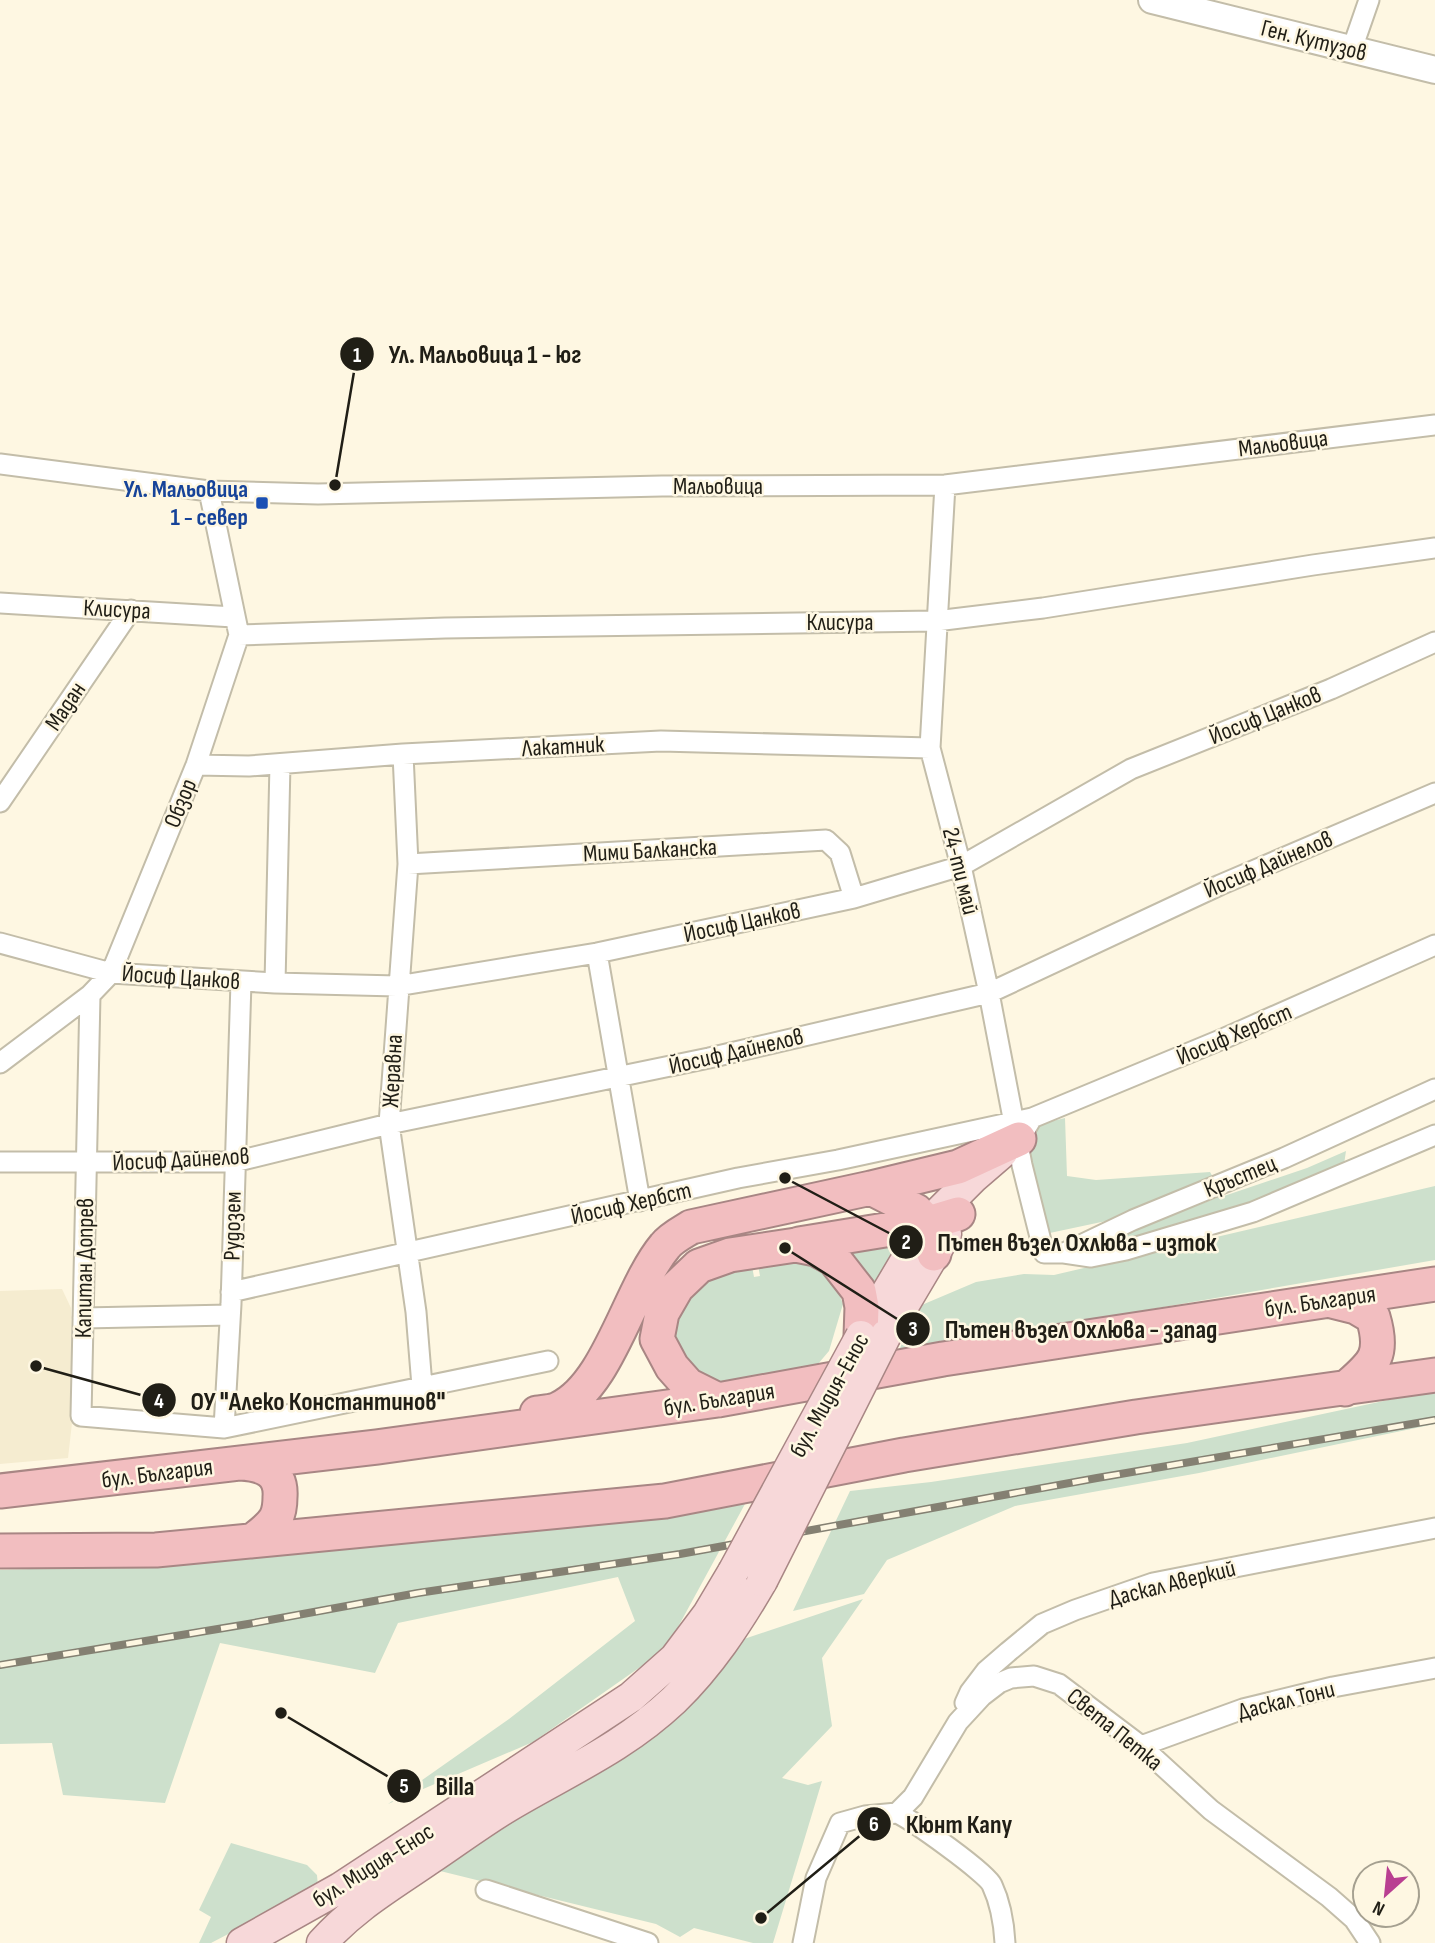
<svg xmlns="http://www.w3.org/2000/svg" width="1435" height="1943" font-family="'Sofia Sans Condensed',sans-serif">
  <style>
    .built { fill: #f5ecd0 }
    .green { fill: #cde0cc }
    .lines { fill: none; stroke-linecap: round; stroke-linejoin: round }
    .street-casing { stroke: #c3bda9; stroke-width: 23 }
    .secondary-casing { stroke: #c3bda9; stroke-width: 30 }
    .primary-casing { stroke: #a88684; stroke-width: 33 }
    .highway-casing { stroke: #a88684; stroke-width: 37 }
    .street { stroke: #fff; stroke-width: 19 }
    .secondary { stroke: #fff; stroke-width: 26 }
    .primary { stroke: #f7d8d9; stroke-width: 30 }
    .highway { stroke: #f2bec0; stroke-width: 33 }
    .rail-casing { stroke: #848072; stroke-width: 8 }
    .rail { stroke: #fef7e2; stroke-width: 5; stroke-dasharray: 16; stroke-linecap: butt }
    .primary-bridge-casing { stroke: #a88684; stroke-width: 33; stroke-linecap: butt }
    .primary-bridge { stroke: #f7d8d9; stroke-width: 30 }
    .transit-dot { fill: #1a4fb4; stroke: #fef7e2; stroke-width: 2.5 }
    .labels { text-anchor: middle; stroke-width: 5; stroke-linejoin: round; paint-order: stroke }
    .street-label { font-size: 24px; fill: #201e16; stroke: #fef7e2 }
    .transit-label { font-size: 24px; font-weight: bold; fill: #164399; stroke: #fef7e2; text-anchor: end }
    .leader { fill: none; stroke: #201e16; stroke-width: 2.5 }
    .callout-dot { fill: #201e16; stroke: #fef7e2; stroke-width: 2.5 }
    .mark-label { font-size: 21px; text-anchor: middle; font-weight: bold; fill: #fff }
    .callout-label { font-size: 26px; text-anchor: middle; font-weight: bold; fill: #201e16; stroke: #fef7e2; stroke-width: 5; stroke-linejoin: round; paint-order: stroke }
  </style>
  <rect width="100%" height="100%" fill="#fef7e2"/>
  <path class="built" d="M62,1289L71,1308L72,1423L68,1458L0,1464V1291Z"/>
  <path class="green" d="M1065,1118L1067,1176L1096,1180L1210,1172L1224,1196L1307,1168L1346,1151L1343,1171L1236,1215L1085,1253L1110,1239L1219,1197L1045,1234L1027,1138L1036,1125Z
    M1435,1186V1260L898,1353L917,1307L976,1282L1024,1274L1054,1275Z
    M904,1238L869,1299L837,1253Z
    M795,1258L825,1272L837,1288L843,1304L829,1351L812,1371L728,1385L701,1377L673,1344C675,1322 686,1287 707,1275C717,1270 741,1269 752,1266L754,1277L760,1276L758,1265Z
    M1435,1390V1424L1199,1473L1015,1506L887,1560L864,1594L793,1611L850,1491L931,1482L1187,1443Z
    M745,1504L666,1649L533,1742L388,1804L509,1719L635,1621L618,1577L398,1623L375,1673L220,1643L165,1803L63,1795L52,1743L0,1744V1570L91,1567Z
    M863,1599L822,1658L832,1726L782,1778L808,1785L822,1781L773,1943H753L694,1928L680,1937L656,1924L432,1869L685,1704L744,1639Z
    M231,1843L307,1865L317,1875L318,1887L211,1943H199L211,1917L199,1910Z"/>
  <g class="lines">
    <defs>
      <path id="street" d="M1352,49L1369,0
        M0,464L209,491L318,494L662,486L945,485L1435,425
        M945,485L930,748L961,866L989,993L1022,1165L1044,1253H1064L1133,1220L1284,1158L1435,1089
        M0,603L234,617
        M239,635L445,628L936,621L1043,608L1313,565L1435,548
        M403,754L408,864L389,1124L416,1312L422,1386
        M196,765L249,766L403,754L661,741L930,748
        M0,802L131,610
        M408,864L826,840L840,853L854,898
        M0,943L111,973L275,983L397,986L597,953L854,898L961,866L1131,769L1331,689L1435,642
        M597,953L640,1201
        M275,983L280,764
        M90,995C88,1135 83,1275 81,1416L224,1428L548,1361
        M0,1063L90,995L111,973L196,765L239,635L209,491
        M1025,1130L1032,1118L1225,1038L1435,945
        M0,1162H234L389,1124L709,1058L989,993L1220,885L1435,793
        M1064,1253L1091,1257L1126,1250L1253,1212L1435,1135
        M231,1292L738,1178L838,1160L1032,1118
        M83,1318L230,1315
        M224,1428L231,1304L241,982
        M965,1703L970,1692L986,1671L1008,1652L1042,1624L1075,1610L1153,1583L1435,1528
        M1141,1746L1243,1709L1333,1687L1435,1668
        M486,1890L648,1943
        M803,1943L816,1878L840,1823L865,1816L897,1813
        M1005,1943C1004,1924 1000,1902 992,1885C987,1873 912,1820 897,1813L913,1797L958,1722L982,1696L999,1683L1011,1678L1034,1676L1059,1684L1141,1746L1211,1810L1329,1897L1354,1919L1370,1943"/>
      <path id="secondary" d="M1152,0L1435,70"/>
      <path id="primary" d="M886,1335L946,1234
        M861,1336L928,1223L973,1178L1002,1153
        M242,1943L340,1888L631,1697L675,1658L708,1614L733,1572
        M322,1943C354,1907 391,1886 430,1859C457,1841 482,1822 509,1806C568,1771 623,1748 674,1700C710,1665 737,1624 762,1581"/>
      <path id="highway" d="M871,1188L958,1167L1019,1139
        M799,1244L928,1223L958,1214
        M1332,1301L1356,1307L1373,1317C1385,1357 1373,1364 1345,1389
        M718,1400L688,1385L672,1367L657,1339L662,1313L677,1287L699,1266L730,1255L796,1245L816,1249L834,1259L859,1291L862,1307L861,1336
        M537,1413C544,1412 552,1412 558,1409C609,1386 629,1289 665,1246C671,1238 683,1232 691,1227L871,1188L916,1211L928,1223L933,1236L934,1254
        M240,1463C262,1464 282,1471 280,1497C280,1504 279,1512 276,1518C270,1528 261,1534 252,1541
        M0,1491L377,1447L718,1400L943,1359L1435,1284
        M0,1551L156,1550L665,1501L904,1455L1136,1417L1435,1375"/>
    </defs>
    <use href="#street" class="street-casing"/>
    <use href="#secondary" class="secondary-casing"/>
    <use href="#primary" class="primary-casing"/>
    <use href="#highway" class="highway-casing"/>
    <use href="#street" class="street"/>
    <use href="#secondary" class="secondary"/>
    <use href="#primary" class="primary"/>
    <use href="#highway" class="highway"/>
    <defs>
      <path id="rail" d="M0,1665L248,1624L418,1593L680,1554L1097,1478L1435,1420"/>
    </defs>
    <use href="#rail" class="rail-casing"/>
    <use href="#rail" class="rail"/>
    <defs>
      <path id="primary-bridge" d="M733,1572L861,1336
        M762,1581L886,1335"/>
    </defs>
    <use href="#primary-bridge" class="primary-bridge-casing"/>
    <use href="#primary-bridge" class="primary-bridge"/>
  </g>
  <rect class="transit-dot" x="255" y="496" width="14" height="14" rx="3.5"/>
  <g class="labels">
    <g class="street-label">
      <text transform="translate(1314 40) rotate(14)" y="8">Ген. Кутузов</text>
      <text transform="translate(1283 443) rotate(-7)" y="8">Мальовица</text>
      <text x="718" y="494">Мальовица</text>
      <text transform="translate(117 609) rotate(3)" y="8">Клисура</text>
      <text x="840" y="630">Клисура</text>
      <text transform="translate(65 706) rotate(-56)" y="8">Мадан</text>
      <text transform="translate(1265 715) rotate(-22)" y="8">Йосиф Цанков</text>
      <text transform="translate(563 746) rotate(-3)" y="8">Лакатник</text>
      <text transform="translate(180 803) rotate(-68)" y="8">Обзор</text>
      <text transform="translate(650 850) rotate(-3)" y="8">Мими Балканска</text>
      <text transform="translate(1268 864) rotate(-23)" y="8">Йосиф Дайнелов</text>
      <text transform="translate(961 871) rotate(76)" y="8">24-ти май</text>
      <text transform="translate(742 922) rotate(-12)" y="8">Йосиф Цанков</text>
      <text transform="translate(181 977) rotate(4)" y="8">Йосиф Цанков</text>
      <text transform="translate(1234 1034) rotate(-23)" y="8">Йосиф Хербст</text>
      <text transform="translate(736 1051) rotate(-13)" y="8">Йосиф Дайнелов</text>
      <text transform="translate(392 1071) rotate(-87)" y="8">Жеравна</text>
      <text transform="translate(181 1159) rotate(-3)" y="8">Йосиф Дайнелов</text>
      <text transform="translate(1240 1176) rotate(-22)" y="8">Кръстец</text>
      <text transform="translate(631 1203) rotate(-13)" y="8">Йосиф Хербст</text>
      <text transform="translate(232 1226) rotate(-89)" y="8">Рудозем</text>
      <text transform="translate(84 1268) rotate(-89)" y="8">Капитан Допрев</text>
      <text transform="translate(1320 1301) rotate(-8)" y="8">бул. България</text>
      <text transform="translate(829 1395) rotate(-61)" y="8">бул. Мидия-Енос</text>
      <text transform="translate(719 1399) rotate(-9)" y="8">бул. България</text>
      <text transform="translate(157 1473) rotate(-7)" y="8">бул. България</text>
      <text transform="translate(1172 1583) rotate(-14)" y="8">Даскал Аверкий</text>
      <text transform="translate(1286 1700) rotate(-14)" y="8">Даскал Тони</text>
      <text transform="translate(1115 1729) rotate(39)" y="8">Света Петка</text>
      <text transform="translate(373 1865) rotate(-32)" y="8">бул. Мидия-Енос</text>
    </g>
    <g class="transit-label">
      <text x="248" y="497">Ул. Мальовица<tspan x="248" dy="28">1 - север</tspan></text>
    </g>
  </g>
  <path class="leader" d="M335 485L357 354M785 1178L906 1242M785 1248L913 1329M36 1366L159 1400M281 1713L404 1786M761 1918L874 1824"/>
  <g class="callout-dot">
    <circle cx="335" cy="485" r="7"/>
    <circle cx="785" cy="1178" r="7"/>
    <circle cx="785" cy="1248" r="7"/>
    <circle cx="36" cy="1366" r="7"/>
    <circle cx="281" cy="1713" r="7"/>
    <circle cx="761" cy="1918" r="7"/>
    <circle cx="357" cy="354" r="18"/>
    <circle cx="906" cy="1242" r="18"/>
    <circle cx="913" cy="1329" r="18"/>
    <circle cx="159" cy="1400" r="18"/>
    <circle cx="404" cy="1786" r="18"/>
    <circle cx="874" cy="1824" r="18"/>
  </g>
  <g class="mark-label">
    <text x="357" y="362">1</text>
    <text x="906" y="1249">2</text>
    <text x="913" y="1336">3</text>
    <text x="159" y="1408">4</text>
    <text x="404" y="1793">5</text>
    <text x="874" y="1831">6</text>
  </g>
  <g class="callout-label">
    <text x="485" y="363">Ул. Мальовица 1 - юг</text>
    <text x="1077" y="1251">Пътен възел Охлюва - изток</text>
    <text x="1081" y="1338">Пътен възел Охлюва - запад</text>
    <text x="318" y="1410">ОУ "Алеко Константинов"</text>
    <text x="455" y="1795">Billa</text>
    <text x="959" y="1833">Кюнт Капу</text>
  </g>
  <g transform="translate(1386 1894) rotate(207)"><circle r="33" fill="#fef7e2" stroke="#a5a090" stroke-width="2"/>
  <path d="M0-5L12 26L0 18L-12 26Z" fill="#b93f91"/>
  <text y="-10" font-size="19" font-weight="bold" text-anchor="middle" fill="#201e16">N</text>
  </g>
</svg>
